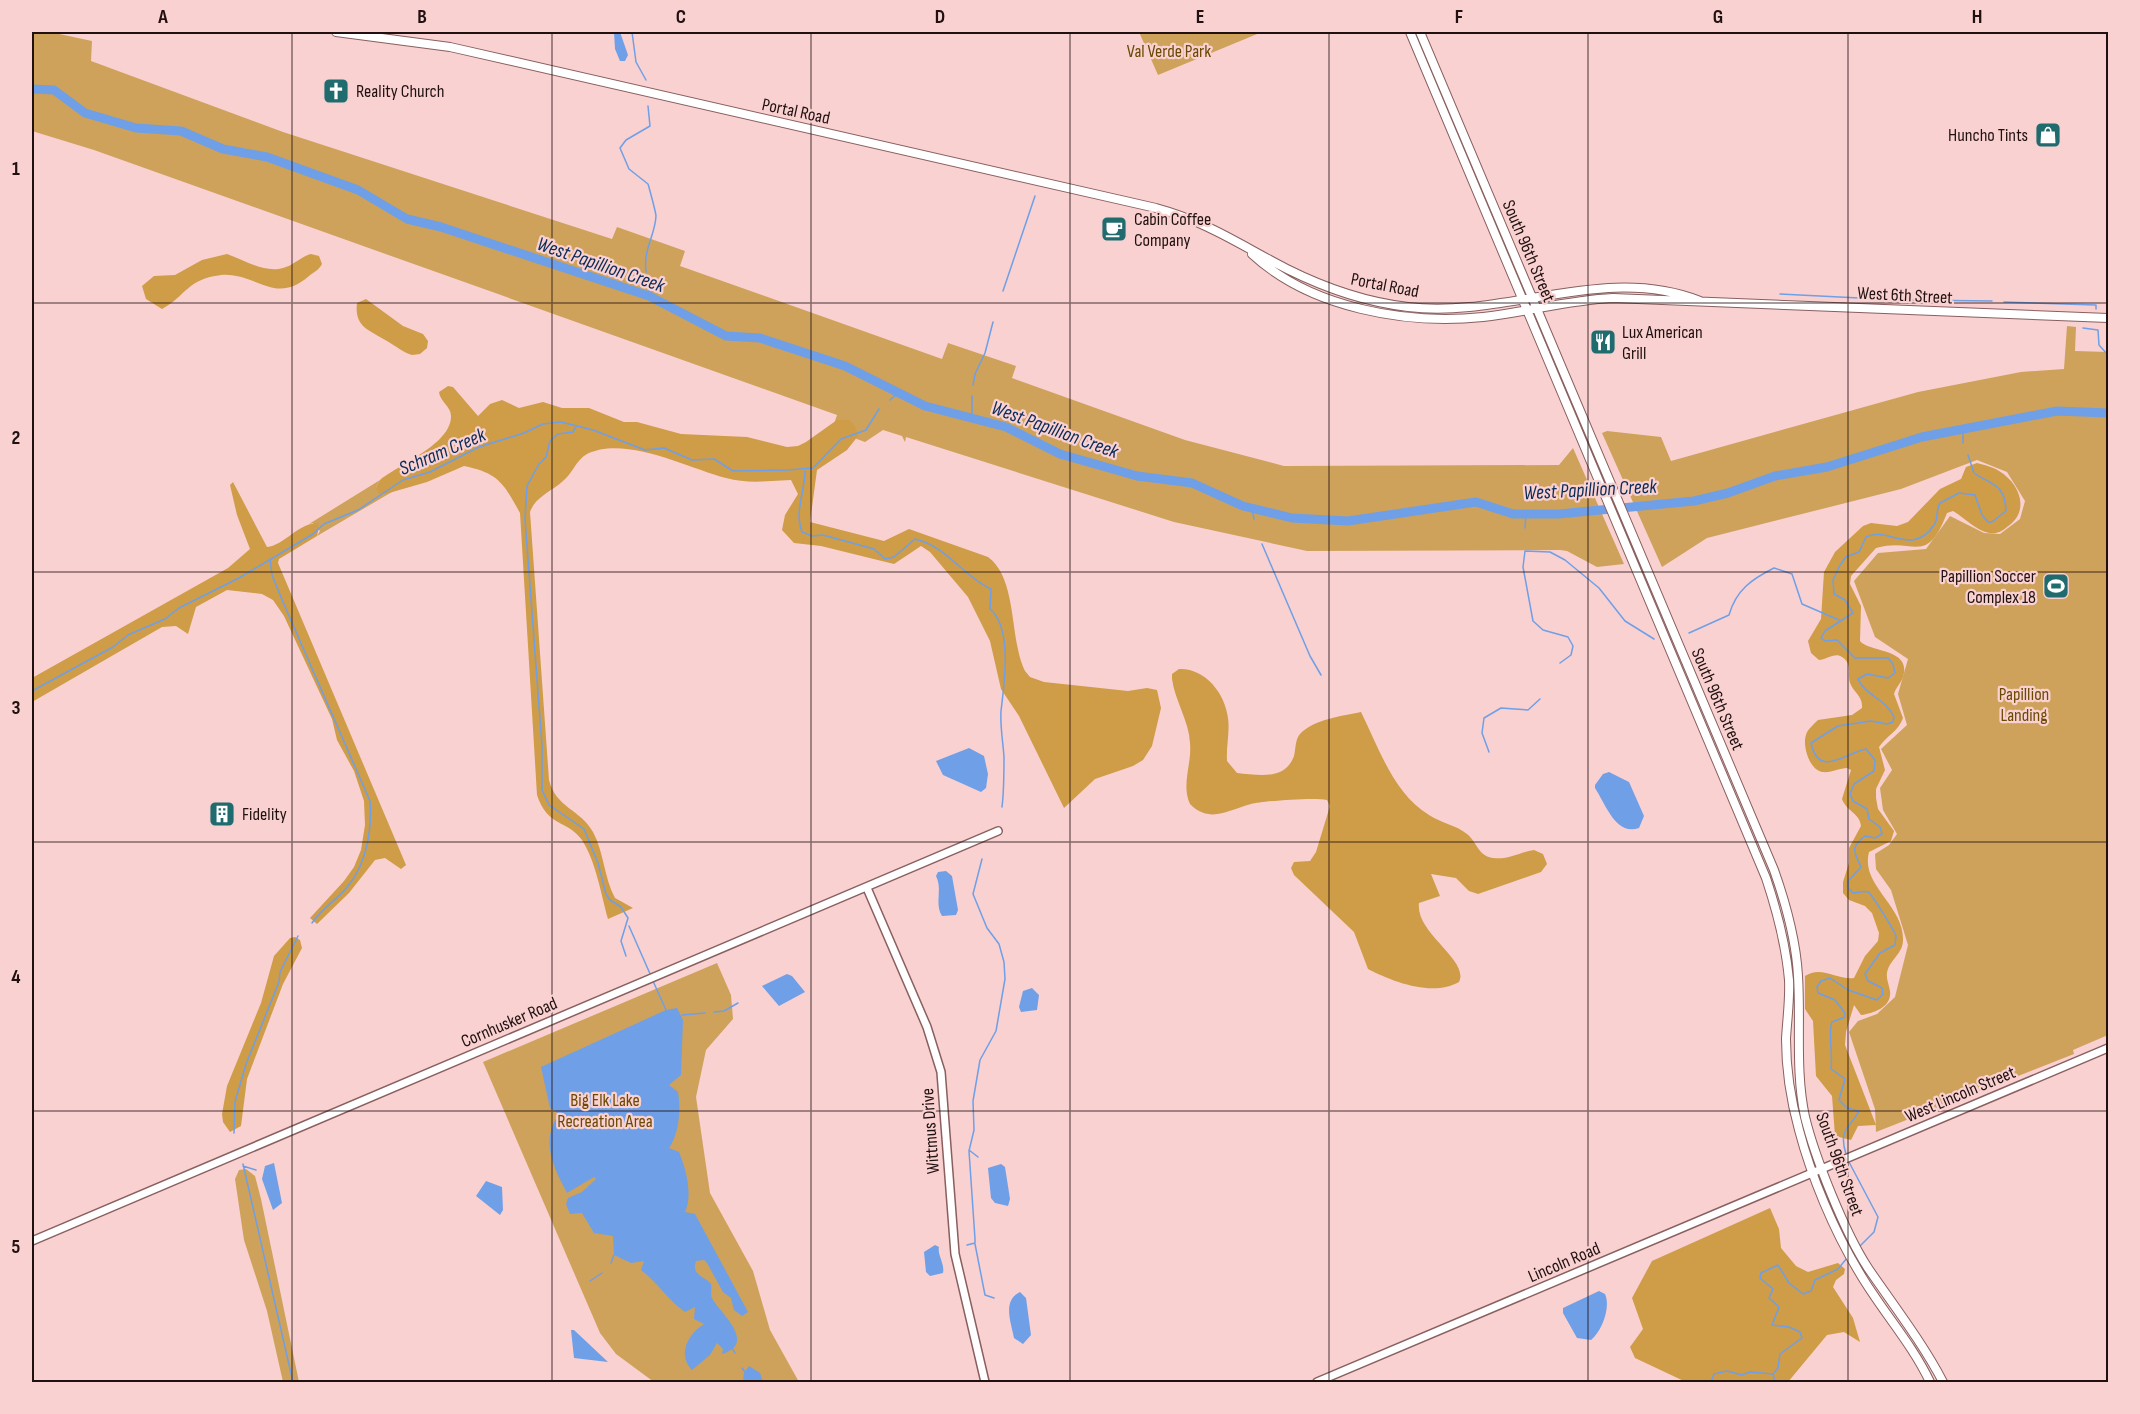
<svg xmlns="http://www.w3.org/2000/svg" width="2140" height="1414" font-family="'Sofia Sans Condensed',sans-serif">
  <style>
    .green { fill: #cea25b }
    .forest { fill: #cf9c47 }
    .water { fill: #6e9fe7 }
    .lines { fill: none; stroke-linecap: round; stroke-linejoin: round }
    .stream { stroke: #6e9fe7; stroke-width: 1.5 }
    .river { stroke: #6e9fe7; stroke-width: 9 }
    .tertiary-casing { stroke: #895f5f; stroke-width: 10 }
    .secondary-casing { stroke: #895f5f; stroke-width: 10 }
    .tertiary { stroke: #fff; stroke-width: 7 }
    .secondary { stroke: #fff; stroke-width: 8 }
    .grid { fill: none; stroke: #201010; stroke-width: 1.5; stroke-opacity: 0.55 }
    .labels { text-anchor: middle; stroke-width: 4.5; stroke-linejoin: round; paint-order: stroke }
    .park-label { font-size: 18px; fill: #6b4902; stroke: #f9d1d1 }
    .poi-label { font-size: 18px; fill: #201010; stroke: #f9d1d1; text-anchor: start }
    .street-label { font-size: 18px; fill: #201010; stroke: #f9d1d1 }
    .water-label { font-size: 20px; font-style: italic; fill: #0a2b57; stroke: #f9d1d1 }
    .neatline { fill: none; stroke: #201010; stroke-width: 2 }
    .grid-label { font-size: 20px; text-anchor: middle; font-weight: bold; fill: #201010 }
  </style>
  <rect width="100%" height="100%" fill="#f9d1d1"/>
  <path class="green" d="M32,32H50L92,41L91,61L283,132L612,239L617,227L685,251L680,266L942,359L948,343L1016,366L1012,378L1185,440L1284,466L1559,465L1573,448L1624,564L1597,567L1567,551L1560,550L1307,551L1174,522L906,437L905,442L902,436L883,430L865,442L832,430L837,415L94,150L32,131Z
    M1139,32H1262L1158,75Z
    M2067,326L2076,327L2075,351L2108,352V1035L2073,1050L2074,1054L1876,1132L1875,1109L1849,1032L1858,1021L1877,1014L1895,997L1908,945L1891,890L1876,869L1875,854L1889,845L1897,834L1883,810L1880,788L1892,770L1881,749L1907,725L1898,694L1908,659L1875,637L1854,581L1878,553L1926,549L1950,516L1984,533L2000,534L2020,519L2025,501L2007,472L1977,460L1901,489L1707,538L1662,567L1602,433L1607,431L1661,437L1671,461L1918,392L2021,372L2064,369Z
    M380,480L376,487L382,495L397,489L317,536L320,531L313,523L309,524Z
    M717,963L731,995L733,1019L706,1050L696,1097L710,1193L753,1271L770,1330L799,1382H654L616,1354L600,1333L483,1062Z
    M246,1169L255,1176L261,1199L299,1382H283L267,1311L244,1240L235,1179L239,1170Z"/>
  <path class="forest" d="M227,254C245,260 266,275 286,267C295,264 302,256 311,254L319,256L322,264C319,270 314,272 309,276C275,306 256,272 221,275C187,279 186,296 162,309L146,299L142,286L154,276L175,275L202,260Z
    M366,299L403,326L423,334L428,341L427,348L420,354L412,355C402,352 396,346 387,341C369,330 354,327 357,303Z
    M448,386L453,387L478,416L490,404L502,400L519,408L543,402L562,408H589L624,422H637L681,434L747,437L787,447L798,446L806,442L837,420H849L855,426L858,436L847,450L817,470L810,522L884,541L909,529L988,557C1018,579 1009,639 1025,671L1030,677L1044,682L1128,691L1147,688L1157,690L1161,708L1152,746L1143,760L1133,766L1095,779L1064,808L1019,716L1001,689L990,641L968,597L930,552L921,546L894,564L821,546L794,543L782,530L785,515L798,494L791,480C769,481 747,484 726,478C688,468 625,435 587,454C576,460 573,473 563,481C552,491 535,497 530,512L549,780C556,808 580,809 593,832C604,852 604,878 615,898L633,908L608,919C601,894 596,862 582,840C567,819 548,828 537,795L520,513C504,484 499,473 464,466L427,482L382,495L378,493L376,487L380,480C396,466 452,444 451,416C451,406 440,402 439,392Z
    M1977,463C1984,465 1993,467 1999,471C2021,484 2030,512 2007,527C2001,532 1997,534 1989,533C1975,530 1965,518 1953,511L1947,513C1926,567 1915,537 1876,548L1851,576L1850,584L1861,606L1860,641C1870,653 1912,648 1903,677C1901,683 1896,687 1894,694L1903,718C1898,732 1887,735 1879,747L1885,770L1876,789V798L1878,809L1894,831L1891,841L1869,852C1860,885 1904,905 1903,940C1903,954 1889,960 1887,973C1886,978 1889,985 1890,991C1892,1007 1874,1013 1861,1015L1854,1005L1846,1032L1845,1045L1876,1125L1858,1126L1851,1140L1835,1136L1832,1096L1816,1076L1813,1021L1805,1009V976C1821,965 1837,980 1854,978L1865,956L1878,941L1879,933L1872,913L1865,906L1849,900L1843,893V882L1849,863V848L1861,826C1860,813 1846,811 1842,799L1851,770L1847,768C1840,768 1831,773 1823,772C1810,771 1802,746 1806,735C1807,730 1814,724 1818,720L1852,715L1862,708C1863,696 1854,693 1850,683C1847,673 1853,664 1842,657C1835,652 1826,660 1819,660L1811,653L1808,641L1821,619L1824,572L1835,552L1863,526L1871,523L1897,526L1908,522L1940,489L1961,479L1966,467Z
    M233,482L267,547C285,545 298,523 318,523L319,527L317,536L279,559L278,563L406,865L401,869L385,858L375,860L349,893L317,924L310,918L344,881L354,867L361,850L365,825L364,801L354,771L337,740L332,719L284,616L273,600L262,594L227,590L196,607L188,634L176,626L162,627L32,702V678L228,568L250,549L237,515L230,485Z
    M1179,669C1205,668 1225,693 1228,718C1230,732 1226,747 1227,761L1237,773C1258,775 1285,781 1294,756C1296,748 1295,740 1300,734C1314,719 1343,716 1361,712C1379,748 1393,793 1429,815C1441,823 1456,825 1467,834C1477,842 1478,856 1493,858C1509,860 1519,852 1534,850L1543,854L1547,864L1541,872L1478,894L1469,891L1456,878L1431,874L1440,896L1419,903C1415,933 1470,960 1459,982C1433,997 1393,982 1368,969L1354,932L1294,875L1291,868L1294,862L1310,861L1316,852L1330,806L1327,800C1314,797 1264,801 1251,804C1228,810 1210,824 1190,804C1181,785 1192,764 1190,743C1189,721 1175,701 1172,679V674Z
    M295,937L300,940L302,948L283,984L247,1079L241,1126L230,1132L223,1122L222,1114L227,1086L261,1003L274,956L290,938Z
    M1770,1208L1779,1229L1781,1248L1796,1266L1808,1272L1838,1263L1845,1269L1844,1274L1836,1280L1833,1287L1853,1318L1860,1342L1844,1332L1827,1335L1788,1382H1686L1635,1358L1630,1347L1643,1329L1632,1298L1652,1261Z"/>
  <path class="water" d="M614,32H620L628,55L625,61H620L615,49Z
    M969,748L984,756L988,774L986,788L981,792L943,775L936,761Z
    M1609,772L1629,782L1644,816L1639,828C1616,836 1606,805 1595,788V785L1603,774Z
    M946,871L952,876L958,910L956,915L942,916C934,903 943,890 936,876L938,872Z
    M787,974L792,976L805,992L779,1006L762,986Z
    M1032,988L1039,995L1037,1010L1021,1012L1019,1007L1023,991Z
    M677,1008L683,1020L681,1075L669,1085L678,1092C681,1110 679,1134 669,1148L679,1152C686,1169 693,1195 685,1212L695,1214L748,1312L742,1316L734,1310L731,1298L723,1292L707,1263L704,1260L696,1261C691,1276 705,1276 711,1284C712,1289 710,1294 712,1298C717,1310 759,1343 722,1354L723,1349L717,1343L710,1355L692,1370C677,1354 688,1334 704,1324L694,1319L695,1307L685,1312C667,1299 658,1283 641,1270L644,1261L631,1263L614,1255L613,1236L594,1233L582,1213L570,1214L566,1204L568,1198L582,1192L596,1179L594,1177L567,1193C553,1166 540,1141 559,1114L550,1108L541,1067L666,1010Z
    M274,1163L282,1203L273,1210L262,1179L265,1166Z
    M1001,1164L1005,1167L1010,1199L1008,1206L995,1203L991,1198L988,1168Z
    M486,1181L502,1187L503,1210L500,1215L476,1196Z
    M935,1245L939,1247C937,1254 945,1264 943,1273L930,1276L926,1272L924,1252Z
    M1599,1291L1605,1294C1611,1307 1602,1331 1591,1340L1577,1338L1563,1313V1308Z
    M1020,1292L1026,1298L1031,1335L1023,1344L1014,1338C1011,1322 1002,1301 1020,1292Z
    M571,1330H574L608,1362L574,1358Z
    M749,1366L760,1373L763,1382H743L744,1373Z"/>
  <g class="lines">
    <path class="stream" d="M632,32L636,62L646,80
      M646,272C643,249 655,236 656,216C656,213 649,187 648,184L629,169L620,148L626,140L650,126L648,106
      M649,284V296
      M1003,291L1035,196
      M1780,294L1879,299
      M1909,300L1992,301
      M2004,302L2096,305V309
      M2083,328L2098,330L2099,345L2108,355
      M973,385L975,374L985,353L993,322
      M972,396V419
      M890,400L898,393
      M576,427L573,432L558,434L550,441L546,457L539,464L527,486L525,519L542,746V790L549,805L584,829L598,863L606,894L610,900L621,907L628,918L621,941L626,956
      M1963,431V443
      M805,471C805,492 794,512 802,532L812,536L823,535L874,549L885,559L894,557L915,539C946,546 963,576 991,589L990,609C1013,628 1004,685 1001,711C1000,726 1003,742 1004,757C1004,774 1004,791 1002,807
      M1252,509L1254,519
      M1525,528L1526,514
      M1262,544L1310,656L1321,675
      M270,559L272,575L283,602L370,801C372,829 367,863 348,886C337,900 322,908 312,923
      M1689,633L1729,615C1736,590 1752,579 1774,568L1792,574L1802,604L1839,620
      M1560,663L1571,655L1573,646L1568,637L1543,630L1533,621L1523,567L1525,551L1550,552L1565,560L1599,588L1625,621L1654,639
      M32,691L113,647L128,635L165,619L179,608L239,578L313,534L324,524L358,510L403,480L430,472L479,447L524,433L543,424L561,422L593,430L645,450L664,448L692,460L714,459L733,471L787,470L813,468L841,439L866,430L879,409
      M1489,752L1482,733L1484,718L1501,708L1528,710L1540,699
      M629,926L651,976
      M653,981L666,1010
      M714,1012L724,1011L738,1003
      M682,1015L705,1013
      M234,1133L235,1102L246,1064L279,982L280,972L298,936
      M969,1150L978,1157
      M1846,1154C1838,1129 1850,1128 1859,1111L1847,1108L1839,1100L1845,1079L1831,1069C1833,1054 1828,1031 1832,1022L1845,1017V1013L1835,1000L1818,993L1817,987L1821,981L1830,978L1848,990L1877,1000L1883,994L1882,988L1868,981L1865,974L1880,953L1895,945L1896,936C1894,930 1871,893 1868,892C1863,890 1858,893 1853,893L1848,888V881L1861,867C1855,853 1849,848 1865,836L1875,838L1882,834L1880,827L1869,819L1867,809L1853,801L1850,794L1854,784L1874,771L1875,760L1866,749C1845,753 1819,779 1811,743L1838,726L1871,721L1887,724L1893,722L1894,717C1887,700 1865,695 1858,679L1867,674L1888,678L1895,673L1893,664L1888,658H1855L1837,640L1825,641L1821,638L1825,631L1853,613L1845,600L1834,594L1833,580L1840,565L1846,557L1859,552L1866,537C1887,526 1913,557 1934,525C1939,519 1935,511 1940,503L1959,493L1975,495L1982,515L1988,522H1992L2006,511C2005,484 1993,486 1974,473L1968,455
      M1849,1162L1878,1217L1874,1232L1859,1247
      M243,1164L293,1382
      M243,1166L256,1170
      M975,1244L985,1295L994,1298
      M967,1245L975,1243V1239L969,1151L974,1130L973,1101L980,1060L996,1031L1005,979L1004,962L999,944L987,928L973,894L982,859
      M611,1263L614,1255
      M590,1281L602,1273
      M731,1346L735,1353
      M742,1368L745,1372
      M1773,1374L1778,1368L1780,1354L1802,1338L1800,1332L1789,1327L1772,1325L1779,1307L1769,1298L1773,1289L1760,1278L1761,1273L1778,1265L1789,1283L1803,1294L1811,1291L1815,1280L1838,1269L1847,1258
      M1773,1374L1775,1382
      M1711,1382L1714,1374L1727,1371L1742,1375L1750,1372L1773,1374"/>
    <path class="river" d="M32,89L54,90L85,113L136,128L181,131L223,149L267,157L358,190L407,219L441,227L649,296L726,336L760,338L845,366L925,406L1006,427L1060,454L1137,476L1192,483L1243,506L1292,518L1348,521L1476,502L1513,514H1559L1694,501L1728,493L1775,476L1827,467L1922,437L2057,411L2108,413"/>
    <defs>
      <path id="tertiary" d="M867,888L927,1027L941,1072L955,1254L985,1382
        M32,1241L998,831
        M1317,1382L2108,1048"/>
      <path id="secondary" d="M336,32L450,47L1156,208C1208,222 1240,245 1287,269C1325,288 1365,302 1408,307C1505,319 1604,263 1700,301
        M1410,32L1766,878C1777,911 1786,946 1789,980C1790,1000 1787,1020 1786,1039C1786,1069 1791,1101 1799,1130C1811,1176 1834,1231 1859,1272C1881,1310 1911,1342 1930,1382
        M1420,32L1774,870C1786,904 1796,940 1798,976C1801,1024 1795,1070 1805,1117C1815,1158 1845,1233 1868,1268C1894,1306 1922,1342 1943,1382
        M1252,254C1310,308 1406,325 1483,317C1527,312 1568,300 1613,298L2108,318"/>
    </defs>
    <use href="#tertiary" class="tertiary-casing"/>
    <use href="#secondary" class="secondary-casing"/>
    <use href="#tertiary" class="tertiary"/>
    <use href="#secondary" class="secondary"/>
  </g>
  <path class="grid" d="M292,32V1382M552,32V1382M811,32V1382M1070,32V1382M1329,32V1382M1588,32V1382M1848,32V1382M32,303H2108M32,572H2108M32,842H2108M32,1111H2108"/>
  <defs>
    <symbol id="church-square" viewBox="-11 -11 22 22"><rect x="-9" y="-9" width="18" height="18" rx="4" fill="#1f6b6e" stroke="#f9d1d1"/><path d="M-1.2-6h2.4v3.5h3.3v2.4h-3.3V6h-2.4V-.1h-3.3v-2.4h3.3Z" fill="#fff"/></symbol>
    <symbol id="shop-square" viewBox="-11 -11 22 22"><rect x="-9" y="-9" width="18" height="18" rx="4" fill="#1f6b6e" stroke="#f9d1d1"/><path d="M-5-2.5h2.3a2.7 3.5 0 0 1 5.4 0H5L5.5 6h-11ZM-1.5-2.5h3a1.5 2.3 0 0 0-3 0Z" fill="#fff"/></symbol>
    <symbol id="cafe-square" viewBox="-11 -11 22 22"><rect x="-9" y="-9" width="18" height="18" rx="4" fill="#1f6b6e" stroke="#f9d1d1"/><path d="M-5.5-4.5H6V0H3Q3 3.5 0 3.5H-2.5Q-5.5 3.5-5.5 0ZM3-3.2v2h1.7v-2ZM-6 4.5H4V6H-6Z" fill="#fff"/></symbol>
    <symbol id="restaurant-square" viewBox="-11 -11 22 22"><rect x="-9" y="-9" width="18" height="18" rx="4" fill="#1f6b6e" stroke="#f9d1d1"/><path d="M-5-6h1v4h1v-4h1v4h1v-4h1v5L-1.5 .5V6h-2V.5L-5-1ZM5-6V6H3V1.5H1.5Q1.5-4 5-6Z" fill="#fff"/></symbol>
    <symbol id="stadium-square" viewBox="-11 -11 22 22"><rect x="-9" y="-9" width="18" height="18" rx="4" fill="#1f6b6e" stroke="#f9d1d1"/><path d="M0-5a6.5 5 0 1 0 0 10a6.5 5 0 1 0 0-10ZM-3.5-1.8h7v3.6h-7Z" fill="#fff"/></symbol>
    <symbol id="building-square" viewBox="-11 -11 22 22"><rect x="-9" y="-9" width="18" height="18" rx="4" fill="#1f6b6e" stroke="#f9d1d1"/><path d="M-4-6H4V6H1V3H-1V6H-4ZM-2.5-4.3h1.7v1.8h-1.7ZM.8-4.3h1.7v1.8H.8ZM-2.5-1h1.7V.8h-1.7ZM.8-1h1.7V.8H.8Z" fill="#fff"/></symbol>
  </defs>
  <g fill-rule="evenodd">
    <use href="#church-square" x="321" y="76" width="30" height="30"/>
    <use href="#shop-square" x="2033" y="120" width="30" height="30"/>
    <use href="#cafe-square" x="1099" y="214" width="30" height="30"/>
    <use href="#restaurant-square" x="1588" y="327" width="30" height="30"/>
    <use href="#stadium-square" x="2041" y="571" width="30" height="30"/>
    <use href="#building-square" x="207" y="799" width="30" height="30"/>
  </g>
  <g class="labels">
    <g class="park-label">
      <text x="1169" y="57">Val Verde Park</text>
      <text x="2024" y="700">Papillion<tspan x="2024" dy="21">Landing</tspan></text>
      <text x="605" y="1106">Big Elk Lake<tspan x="605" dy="21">Recreation Area</tspan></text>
    </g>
    <g class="poi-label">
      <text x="356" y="97">Reality Church</text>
      <text x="2028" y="141" text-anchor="end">Huncho Tints</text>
      <text x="1134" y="225">Cabin Coffee<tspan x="1134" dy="21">Company</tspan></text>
      <text x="1622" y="338">Lux American<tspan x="1622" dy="21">Grill</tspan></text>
      <text x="2036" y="582" text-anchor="end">Papillion Soccer<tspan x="2036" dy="21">Complex 18</tspan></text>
      <text x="242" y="820">Fidelity</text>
    </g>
    <g class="street-label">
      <text transform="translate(796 111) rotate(12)" y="6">Portal Road</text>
      <text transform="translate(1529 251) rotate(67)" y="6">South 96th Street</text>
      <text transform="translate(1385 285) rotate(11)" y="6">Portal Road</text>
      <text transform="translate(1905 295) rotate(3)" y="6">West 6th Street</text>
      <text transform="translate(1718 699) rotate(67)" y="6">South 96th Street</text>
      <text transform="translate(509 1022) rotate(-23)" y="6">Cornhusker Road</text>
      <text transform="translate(1960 1094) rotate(-23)" y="6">West Lincoln Street</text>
      <text transform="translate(930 1131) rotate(-94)" y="6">Wittmus Drive</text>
      <text transform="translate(1840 1164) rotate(70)" y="6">South 96th Street</text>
      <text transform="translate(1564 1262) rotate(-23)" y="6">Lincoln Road</text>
    </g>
    <g class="water-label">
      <text transform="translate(601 264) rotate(19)" y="7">West Papillion Creek</text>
      <text transform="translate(1055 429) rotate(20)" y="7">West Papillion Creek</text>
      <text transform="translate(442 451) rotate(-23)" y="7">Schram Creek</text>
      <text transform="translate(1590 489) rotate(-3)" y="7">West Papillion Creek</text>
    </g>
  </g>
  <rect width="2140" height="1414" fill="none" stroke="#f9d1d1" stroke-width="66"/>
  <rect x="33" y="33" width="2074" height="1348" class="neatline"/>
  <g class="grid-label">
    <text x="163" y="23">A</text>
    <text x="422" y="23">B</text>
    <text x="681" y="23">C</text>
    <text x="940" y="23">D</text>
    <text x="1200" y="23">E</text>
    <text x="1459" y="23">F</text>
    <text x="1718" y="23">G</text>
    <text x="1977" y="23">H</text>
    <text x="16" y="175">1</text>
    <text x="16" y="444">2</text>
    <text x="16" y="714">3</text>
    <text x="16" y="983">4</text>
    <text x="16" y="1253">5</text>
  </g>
</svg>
